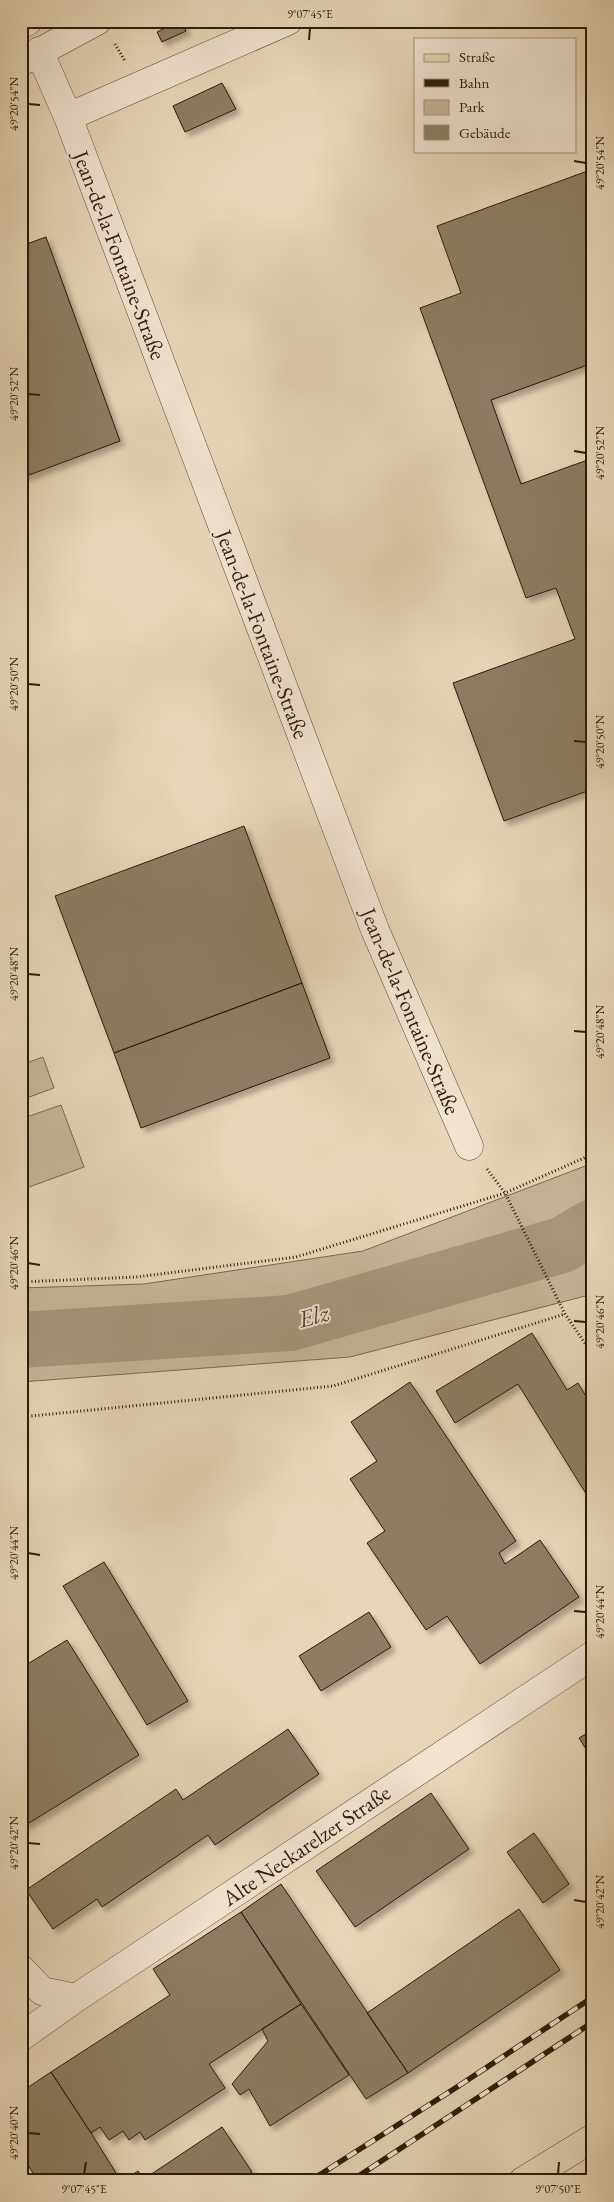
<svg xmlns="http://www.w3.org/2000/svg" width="614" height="2202" font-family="'EB Garamond',serif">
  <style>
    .green { fill: #c8b69a; stroke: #796952 }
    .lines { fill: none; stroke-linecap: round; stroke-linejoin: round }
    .river { stroke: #a7977d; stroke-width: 56 }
    .building { fill: #8d7d64; stroke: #2a1c0a; filter: url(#shadow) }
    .minor-casing { stroke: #5a4a36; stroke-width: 29 }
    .major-casing { stroke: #2a1c0a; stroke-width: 29 }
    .path { stroke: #2a1c0a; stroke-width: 3; stroke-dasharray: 1 2.5; stroke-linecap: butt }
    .minor { stroke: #f0e4d1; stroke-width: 28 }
    .major { stroke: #e8d6b8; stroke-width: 28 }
    .rail-casing { stroke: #2a1c0a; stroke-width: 5.5 }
    .rail { stroke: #f0e4d1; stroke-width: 4; stroke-dasharray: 11; stroke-linecap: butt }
    .ticks { fill: none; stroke: #2a1c0a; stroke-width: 2 }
    .labels { text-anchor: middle; stroke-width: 4; stroke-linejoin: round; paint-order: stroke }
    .street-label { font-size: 22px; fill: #2a1c0a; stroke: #f0e4d1 }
    .water-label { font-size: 24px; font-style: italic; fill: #564732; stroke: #f0e4d1 }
    .neatline { fill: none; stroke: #2a1c0a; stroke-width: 2 }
    .ticks-label { font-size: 12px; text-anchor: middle; fill: #2a1c0a }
  </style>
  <defs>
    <filter id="shadow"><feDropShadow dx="4.5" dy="4.5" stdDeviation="2.5" flood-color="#0004"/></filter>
  </defs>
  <rect width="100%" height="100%" fill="#e8d6b8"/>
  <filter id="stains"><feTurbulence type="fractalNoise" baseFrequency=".004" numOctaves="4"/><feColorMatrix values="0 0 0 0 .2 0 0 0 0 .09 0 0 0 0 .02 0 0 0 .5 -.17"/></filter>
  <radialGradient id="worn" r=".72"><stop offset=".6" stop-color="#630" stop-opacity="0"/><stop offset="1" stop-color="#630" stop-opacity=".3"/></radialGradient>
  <path class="green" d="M43,1057L54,1088L21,1100V1065Z
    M61,1105L84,1167L21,1190V1119Z
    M593,1163V1294L350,1357L21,1382V1288L144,1284L363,1251Z"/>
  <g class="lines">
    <path class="river" d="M21,1340L290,1323L562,1245L593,1227"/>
  </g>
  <path class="building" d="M179,21H182L186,31L162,42L157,32Z
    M222,83L236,109L185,132L173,106Z
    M593,169V363L491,400L521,484L593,458V789L504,821L453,683L575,639L556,588L526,598L420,308L461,293L437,226Z
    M46,237L120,441L21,478V246Z
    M244,826L302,983L114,1053L55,896Z
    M302,983L330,1058L141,1128L114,1053Z
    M532,1333L567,1390L578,1383L593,1408V1505L518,1384L455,1423L436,1391Z
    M410,1382L516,1541L499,1553L505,1564L540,1540L579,1597L480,1664L447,1616L426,1630L367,1543L385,1531L350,1479L377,1461L351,1422Z
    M104,1562L188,1701L147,1725L63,1586Z
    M369,1612L391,1647L321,1691L299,1656Z
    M67,1640L139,1755L21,1828V1668Z
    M288,1729L319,1774L215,1845L208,1835L102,1907L97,1899L53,1929L26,1890L176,1789L183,1800Z
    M593,1730V1760L579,1738Z
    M431,1793L469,1849L355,1927L316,1871Z
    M534,1833L569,1884L543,1903L507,1852Z
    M281,1884L408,2073L366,2099L241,1912Z
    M519,1909L560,1970L408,2073L367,2013Z
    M241,1912L301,2004L209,2064L225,2088L145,2140L140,2132L129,2140L123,2131L109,2140L100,2127L91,2133L51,2072L170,1995L153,1969Z
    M301,2004L349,2075L270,2126L249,2089L240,2095L232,2084L268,2041L262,2029Z
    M51,2072L91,2133L121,2181H38L21,2154V2092Z
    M222,2127L252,2172L239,2181H123L138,2171L144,2179Z"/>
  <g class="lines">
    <defs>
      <path id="minor" d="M21,25L28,21
        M39,51L68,117L375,930L469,1146
        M21,62L97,21
        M68,117L288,21
        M21,1969L42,1991L76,1998
        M21,2037L76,1998L593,1655"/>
      <path id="major" d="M523,2181L593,2138"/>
    </defs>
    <use href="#minor" class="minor-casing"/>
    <use href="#major" class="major-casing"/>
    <path class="path" d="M115,44L125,61
      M487,1169L505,1193L565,1314L593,1355
      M21,1282L136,1277L296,1257L505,1193L593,1154
      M21,1417L333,1386L565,1314"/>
    <use href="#minor" class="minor"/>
    <use href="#major" class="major"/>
    <defs>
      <path id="rail" d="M310,2181L457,2087L593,1997
        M351,2181L593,2022"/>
    </defs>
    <use href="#rail" class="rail-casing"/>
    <use href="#rail" class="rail"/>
  </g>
  <path class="ticks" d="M309,40L310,28M28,104L40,105M574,161L586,163M28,394L40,395M574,451L586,453M28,684L40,685M574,741L586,742M28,974L40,975M574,1031L586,1032M28,1263L40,1265M574,1321L586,1322M28,1553L40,1555M574,1611L586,1612M28,1843L40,1844M574,1900L586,1902M28,2133L40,2134M84,2174L86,2162M558,2174L559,2162"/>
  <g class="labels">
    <g class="street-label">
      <text transform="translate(120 255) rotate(69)" y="8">Jean-de-la-Fontaine-Straße</text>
      <text transform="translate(263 634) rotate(69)" y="8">Jean-de-la-Fontaine-Straße</text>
      <text transform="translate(411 1011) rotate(67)" y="8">Jean-de-la-Fontaine-Straße</text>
      <text transform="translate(306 1845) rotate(-34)" y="8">Alte Neckarelzer Straße</text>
    </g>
    <g class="water-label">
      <text transform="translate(314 1316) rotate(-15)" y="8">Elz</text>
    </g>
  </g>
  <rect width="614" height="2202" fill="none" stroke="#e8d6b8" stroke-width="55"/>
  <rect x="414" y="38" width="162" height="115" fill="#f0e4d1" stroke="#a19481"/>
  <rect x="424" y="54" width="25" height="8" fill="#e8d6b8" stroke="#a19481"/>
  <text x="459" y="62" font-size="15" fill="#2a1c0a">Straße</text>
  <rect x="424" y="79" width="25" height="8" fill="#2a1c0a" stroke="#a19481"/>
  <text x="459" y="88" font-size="15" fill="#2a1c0a">Bahn</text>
  <rect x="424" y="100" width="25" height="15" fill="#c8b69a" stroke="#a19481"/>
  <text x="459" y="112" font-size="15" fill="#2a1c0a">Park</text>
  <rect x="424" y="125" width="25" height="15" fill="#8d7d64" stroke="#a19481"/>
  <text x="459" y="138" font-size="15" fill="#2a1c0a">Gebäude</text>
  <rect x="28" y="28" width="558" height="2146" class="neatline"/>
  <g class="ticks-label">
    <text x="310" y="18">9°07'45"E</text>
    <text transform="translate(14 104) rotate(-90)" y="4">49°20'54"N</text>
    <text transform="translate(600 163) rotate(-90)" y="4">49°20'54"N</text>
    <text transform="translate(14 394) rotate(-90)" y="4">49°20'52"N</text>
    <text transform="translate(600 453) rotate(-90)" y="4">49°20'52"N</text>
    <text transform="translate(14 684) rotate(-90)" y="4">49°20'50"N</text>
    <text transform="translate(600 742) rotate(-90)" y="4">49°20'50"N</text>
    <text transform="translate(14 974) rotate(-90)" y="4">49°20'48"N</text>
    <text transform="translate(600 1032) rotate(-90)" y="4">49°20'48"N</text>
    <text transform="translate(14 1263) rotate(-90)" y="4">49°20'46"N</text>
    <text transform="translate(600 1322) rotate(-90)" y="4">49°20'46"N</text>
    <text transform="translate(14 1553) rotate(-90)" y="4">49°20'44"N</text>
    <text transform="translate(600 1612) rotate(-90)" y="4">49°20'44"N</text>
    <text transform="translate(14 1843) rotate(-90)" y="4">49°20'42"N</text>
    <text transform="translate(600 1902) rotate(-90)" y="4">49°20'42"N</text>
    <text transform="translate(14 2133) rotate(-90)" y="4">49°20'40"N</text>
    <text x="84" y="2193">9°07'45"E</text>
    <text x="558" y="2193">9°07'50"E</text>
  </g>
  <rect width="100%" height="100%" filter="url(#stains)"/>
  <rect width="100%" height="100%" fill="url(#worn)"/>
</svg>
